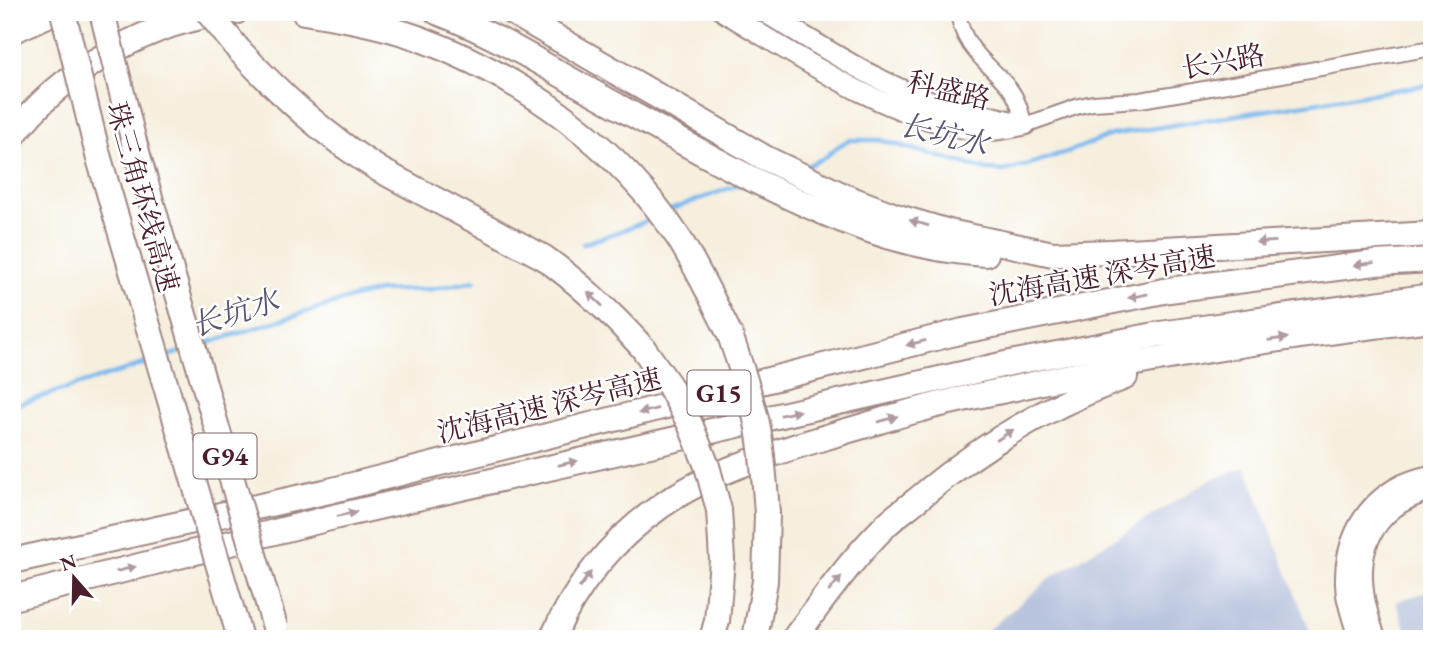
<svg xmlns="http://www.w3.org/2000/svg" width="1444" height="651" font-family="'EB Garamond','Noto Serif SC',serif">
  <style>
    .industrial { fill: #b9c4de }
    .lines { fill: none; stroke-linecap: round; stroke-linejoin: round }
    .stream { stroke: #7cb9ee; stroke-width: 4.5 }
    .street-casing { stroke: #a08784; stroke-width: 18 }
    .secondary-casing { stroke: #a08784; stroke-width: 23 }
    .highway-casing { stroke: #a08784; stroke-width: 28 }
    .street { stroke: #fff; stroke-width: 14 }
    .secondary { stroke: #fff; stroke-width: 19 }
    .highway { stroke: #fff; stroke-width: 24 }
    .highway-bridge-casing { stroke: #a08784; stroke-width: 28; stroke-linecap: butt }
    .highway-bridge { stroke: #fff; stroke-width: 24 }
    .oneway { fill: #ae9aa0 }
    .labels { text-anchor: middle; stroke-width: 5; stroke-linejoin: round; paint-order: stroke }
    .shield { fill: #fff; stroke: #80626b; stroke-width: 2 }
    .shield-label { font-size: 26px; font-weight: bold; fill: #4a1f2b }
    .street-label { font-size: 28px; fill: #4a1f2b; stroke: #fff }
    .water-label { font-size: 30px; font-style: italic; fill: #5c556f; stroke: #fff }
  </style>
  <rect width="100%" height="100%" fill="#fff"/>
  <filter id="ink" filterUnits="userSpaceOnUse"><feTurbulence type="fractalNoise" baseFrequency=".0143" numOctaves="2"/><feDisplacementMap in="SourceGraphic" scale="14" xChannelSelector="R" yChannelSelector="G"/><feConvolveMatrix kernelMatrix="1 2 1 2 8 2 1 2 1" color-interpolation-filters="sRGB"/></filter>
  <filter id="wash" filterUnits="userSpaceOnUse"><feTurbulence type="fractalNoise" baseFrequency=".00686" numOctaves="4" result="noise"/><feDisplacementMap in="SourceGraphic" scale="28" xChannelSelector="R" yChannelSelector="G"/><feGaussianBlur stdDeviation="1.57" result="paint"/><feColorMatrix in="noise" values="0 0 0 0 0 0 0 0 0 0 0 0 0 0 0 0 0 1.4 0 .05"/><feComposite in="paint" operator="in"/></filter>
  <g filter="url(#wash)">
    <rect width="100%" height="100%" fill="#f6efde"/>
    <path class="industrial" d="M1246,467L1313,639H977L1053,576L1210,480Z
      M1432,590V639H1409L1396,602Z"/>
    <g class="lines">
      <path class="stream" d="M1054,13V12
        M804,167L824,158L840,145L850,140H880L987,170L1004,171L1023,166L1073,150L1111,135L1432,84
        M667,211L741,184
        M583,244L632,227L653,218
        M201,345L354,297L379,291L432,289L475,281
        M165,357L186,350
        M12,406L150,362"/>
    </g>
  </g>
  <g filter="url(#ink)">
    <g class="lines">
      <defs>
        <path id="street" d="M958,12C963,51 989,62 1010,89C1018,99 1021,112 1025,125L1079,106L1093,103L1140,100L1182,93L1432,48"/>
        <path id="secondary" d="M724,12C800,57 877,112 966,129C986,133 1006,129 1025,125
          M764,12C813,41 861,73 914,95C947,108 982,113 1017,123
          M1359,639C1354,623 1348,607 1346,591C1342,549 1359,510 1396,488C1407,481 1419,478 1432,475
          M1376,639C1370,622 1364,604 1363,586C1358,536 1385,502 1432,490"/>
        <path id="highway" d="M304,12C342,18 382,25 418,38C523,77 619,146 680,240C699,271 714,302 730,335
          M437,12C483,29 527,55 569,79C628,112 686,145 746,176C824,215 898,249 986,254
          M512,12L765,158L846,197L898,217L949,232L1053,254L1110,252L1432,234
          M12,31L54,12
          M238,49C281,95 326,137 380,170L543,257C580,283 612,314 643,348
          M12,137C60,71 153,18 235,12
          M134,142L175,284
          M98,155L139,295
          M12,561L329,491L963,331L1169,290L1375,263L1432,260
          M12,598L338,516L1010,363L1160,334L1432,296
          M552,639C576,585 612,540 661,506C715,468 784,450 846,431C872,424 897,415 922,409C953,400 984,395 1015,388C1153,357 1292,335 1432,319
          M712,639L717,621L722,560
          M755,639L765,581L767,514
          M794,639C822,600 851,560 885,526C895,516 907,508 918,499C980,446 1049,405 1125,377"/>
      </defs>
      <use href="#street" class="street-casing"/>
      <use href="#secondary" class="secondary-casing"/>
      <use href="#highway" class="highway-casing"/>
      <use href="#street" class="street"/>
      <use href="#secondary" class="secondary"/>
      <use href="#highway" class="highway"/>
      <defs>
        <path id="highway-bridge" d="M63,12L98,155
          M102,12L134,142
          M208,12L238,49
          M175,284L275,627
          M139,295L240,638
          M730,335C740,364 750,393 757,423C763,453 765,484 767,514
          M643,348L669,385L690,424L707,466L719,510L722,560"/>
      </defs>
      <use href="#highway-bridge" class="highway-bridge-casing"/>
      <use href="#highway-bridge" class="highway-bridge"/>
    </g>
    <defs><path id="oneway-solid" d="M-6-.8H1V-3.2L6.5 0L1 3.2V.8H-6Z" transform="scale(1.75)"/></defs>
    <g class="oneway">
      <use href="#oneway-solid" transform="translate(919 223) rotate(-164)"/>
      <use href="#oneway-solid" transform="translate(1266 242) rotate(177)"/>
      <use href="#oneway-solid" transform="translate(1364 264) rotate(173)"/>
      <use href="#oneway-solid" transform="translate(1138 296) rotate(169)"/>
      <use href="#oneway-solid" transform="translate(595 299) rotate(-137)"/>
      <use href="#oneway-solid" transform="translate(1278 339) rotate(-8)"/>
      <use href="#oneway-solid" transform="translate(916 343) rotate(166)"/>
      <use href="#oneway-solid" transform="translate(648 411) rotate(166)"/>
      <use href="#oneway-solid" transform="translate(790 413) rotate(-13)"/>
      <use href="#oneway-solid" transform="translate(888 419) rotate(-17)"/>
      <use href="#oneway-solid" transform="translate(1005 435) rotate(-33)"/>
      <use href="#oneway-solid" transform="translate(568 463) rotate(-13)"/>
      <use href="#oneway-solid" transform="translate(347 514) rotate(-13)"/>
      <use href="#oneway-solid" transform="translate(126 569) rotate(-14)"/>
      <use href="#oneway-solid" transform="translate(585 580) rotate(-54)"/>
      <use href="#oneway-solid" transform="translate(835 584) rotate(-50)"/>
    </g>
  </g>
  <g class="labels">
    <g class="shield">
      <rect x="687.5" y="370.5" width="63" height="45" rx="5"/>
      <rect x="193.5" y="433.5" width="63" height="45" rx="5"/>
    </g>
    <g class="shield-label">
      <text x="719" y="402">G15</text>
      <text x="225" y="465">G94</text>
    </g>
    <g class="street-label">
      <text transform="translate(1223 61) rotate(-10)" y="10">长兴路</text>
      <text transform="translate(949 90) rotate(13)" y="10">科盛路</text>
      <text transform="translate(143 197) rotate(74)" y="10">珠三角环线高速</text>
      <text transform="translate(1102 275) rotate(-10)" y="10">沈海高速 深岑高速</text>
      <text transform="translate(549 405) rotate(-14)" y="10">沈海高速 深岑高速</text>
    </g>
    <g class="water-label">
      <text transform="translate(944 135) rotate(14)" y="10">长坑水</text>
      <text transform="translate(235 313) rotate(-18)" y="10">长坑水</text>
    </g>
  </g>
  <rect width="1444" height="651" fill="none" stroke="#fff" stroke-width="42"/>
  <g transform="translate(74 578) rotate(340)" stroke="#ffffff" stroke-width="5" paint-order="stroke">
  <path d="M0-5L12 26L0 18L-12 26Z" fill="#4a1f2b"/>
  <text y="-10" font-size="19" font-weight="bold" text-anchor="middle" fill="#4a1f2b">N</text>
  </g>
</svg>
